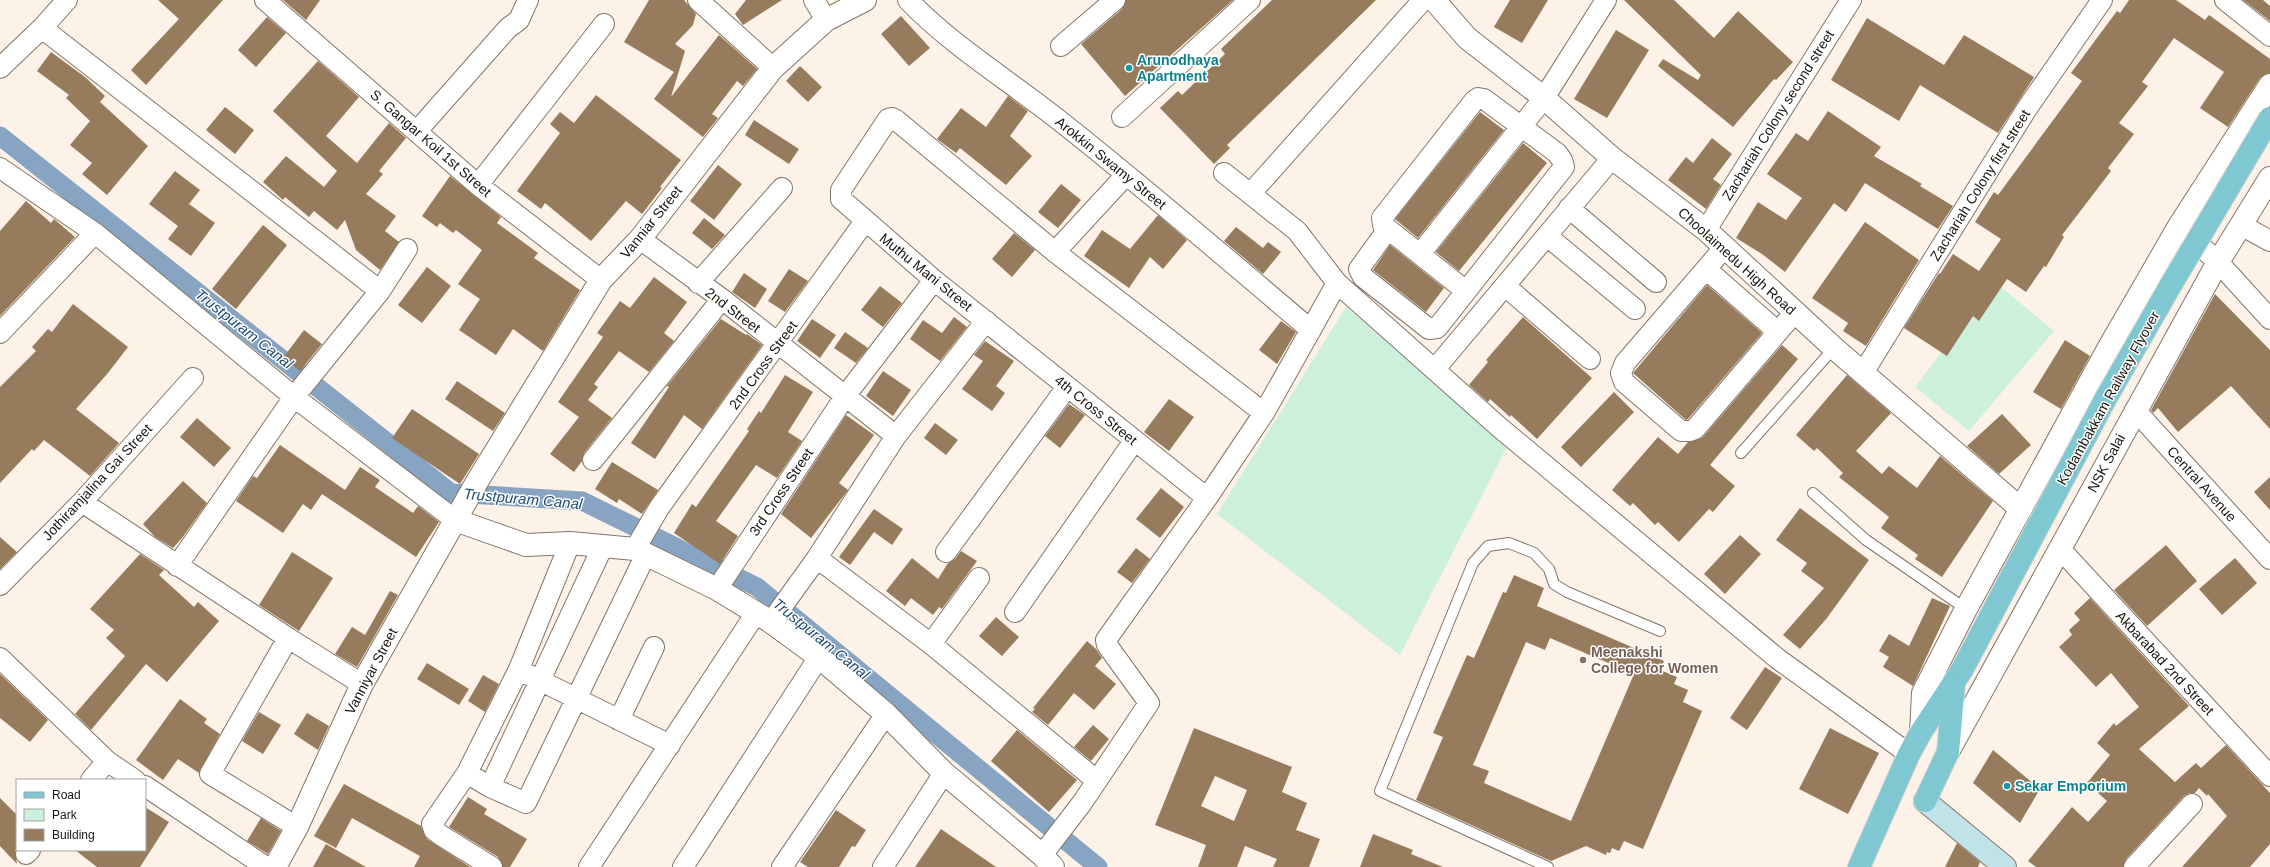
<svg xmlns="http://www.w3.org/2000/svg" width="2270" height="867" font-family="Arial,sans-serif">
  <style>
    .green { fill: #cdf0dc }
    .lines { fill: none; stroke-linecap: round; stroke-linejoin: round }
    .canal { stroke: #87a4c2; stroke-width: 19 }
    .building { fill: #977b5d; fill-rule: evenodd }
    .service-casing { stroke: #83766a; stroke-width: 12 }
    .minor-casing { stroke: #83766a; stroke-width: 22 }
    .tertiary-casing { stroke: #83766a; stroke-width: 24 }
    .secondary-casing { stroke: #83766a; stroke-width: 24 }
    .primary-casing { stroke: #d6d5d4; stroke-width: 24 }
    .service { stroke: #fff; stroke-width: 10 }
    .minor { stroke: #fff; stroke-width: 20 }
    .tertiary { stroke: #fff; stroke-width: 22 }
    .secondary { stroke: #bfe3e8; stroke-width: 22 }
    .primary { stroke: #7fc7d1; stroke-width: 22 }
    .primary-bridge-casing { stroke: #d6d5d4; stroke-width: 24; stroke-linecap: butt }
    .primary-bridge { stroke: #7fc7d1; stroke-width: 22 }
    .culture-dot { fill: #0f9aa8; stroke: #fff; stroke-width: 1.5 }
    .education-dot { fill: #8d6e63; stroke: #fff; stroke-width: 1.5 }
    .labels { text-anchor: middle; stroke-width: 3; stroke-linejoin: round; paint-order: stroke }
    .culture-label { font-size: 14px; font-weight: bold; fill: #0d838f; stroke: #fff; text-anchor: start }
    .street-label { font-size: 14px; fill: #1a1611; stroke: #fff }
    .education-label { font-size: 14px; font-weight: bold; fill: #785e54; stroke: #fff; text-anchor: start }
    .water-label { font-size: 15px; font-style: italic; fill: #204c75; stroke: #fff }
  </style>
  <rect width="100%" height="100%" fill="#fdf2e7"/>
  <path class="green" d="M1995,282L2054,331L1969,431L1915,387Z
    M1346,307L1508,445L1400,655L1217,514Z"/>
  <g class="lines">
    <path class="canal" d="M0,136L451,493L582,501L757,587L1098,867"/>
  </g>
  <path class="building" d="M158,0H223L146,85L131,70L179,19Z
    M283,0H320L306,20Z
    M649,0H684L696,14L693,25L675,44L685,51L671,97L719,35L757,69L743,86L737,81L712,114L718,118L703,137L654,99L674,72L624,42Z
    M746,0H782L743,25L735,14Z
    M1126,0H1233L1125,96L1081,44L1122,9Z
    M1272,0H1376L1227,145L1230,148L1214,164L1160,108L1178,91L1182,95L1225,54L1221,49Z
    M1510,0H1548L1522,43L1494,27Z
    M1624,0H1674L1714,38L1738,11L1793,62L1776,80L1774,79L1733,127L1658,66L1663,59L1698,80L1701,75Z
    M2129,0H2176L2205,20L2209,15L2270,59V73L2260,78L2228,127L2200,108L2224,72L2174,38L2142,82L2148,86L2119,123L2134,134L2108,168L2111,171L2062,235L2064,237L2046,267L2044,266L2026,292L2007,279L1979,321L1973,316L1947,356L1904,328L1939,273L1940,274L1953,254L1979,271L2001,239L1975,222L1994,192L1998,195L2082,81L2071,73L2117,11L2120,13Z
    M2243,0H2263L2270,6V21Z
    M901,16L930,48L909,66L881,34Z
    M267,17L286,33L256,67L238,50Z
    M1867,18L1944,65L1964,35L2034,77L1998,133L1920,85L1899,121L1831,80Z
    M1616,30L1649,50L1607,118L1574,99Z
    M51,52L85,77L105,96L100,102L148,146L107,195L82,174L92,163L70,145L90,121L66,98L69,95L37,71Z
    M318,61L359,97L326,136L357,163L389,123L406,138L379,171L383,174L366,194L396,216L385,231L399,242L380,270L356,250L345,220L337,230L314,211L309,217L285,197L283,200L263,182L286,156L324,187L337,171L273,111Z
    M800,66L822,87L808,102L786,81Z
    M596,95L681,160L660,187L662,188L642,214L626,201L591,241L545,203L541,209L517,191L560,133L550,124L560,112L574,123Z
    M1008,96L1028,111L1010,136L1032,156L1006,185L960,148L956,153L937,139L961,108L986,127Z
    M225,107L254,130L235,154L206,130Z
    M1828,111L1881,147L1874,156L1922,184L1920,186L1953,206L1938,229L1865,183L1846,212L1834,203L1785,272L1762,254L1736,238L1758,202L1786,220L1802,198L1767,174L1796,133L1808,141Z
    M1480,112L1504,130L1418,238L1395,219Z
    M754,120L799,149L789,164L745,135Z
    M1712,138L1732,154L1713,179L1721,185L1706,209L1668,180L1686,157L1693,163Z
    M1523,143L1547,163L1459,271L1436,252Z
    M718,165L742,184L714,220L690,201Z
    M175,171L200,190L189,204L215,223L191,256L168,239L178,226L149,204Z
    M450,176L501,217L497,223L538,253L534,258L580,290L543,351L513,329L496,355L459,330L480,299L458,284L482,250L456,230L453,233L440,223L437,227L422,216Z
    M1061,184L1081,200L1058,228L1038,212Z
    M26,201L51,223L54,219L75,237L0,316V231Z
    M1158,215L1187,240L1163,269L1150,257L1129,288L1084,256L1102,230L1130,249Z
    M704,218L725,235L712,249L692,233Z
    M1865,222L1919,260L1866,346L1843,331L1848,323L1812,298Z
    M263,225L287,245L236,309L212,289Z
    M1236,227L1263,248L1268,242L1281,252L1263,274L1224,241Z
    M1014,233L1035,250L1012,277L992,259Z
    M1390,245L1444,288L1426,312L1373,270Z
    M427,267L451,286L422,323L398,305Z
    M789,269L808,281L785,312L768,301Z
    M744,273L767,289L755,308L732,292Z
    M654,277L687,302L664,333L674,341L649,372L619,351L594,384L598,387L588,400L612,418L584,453L582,461L574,472L550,454L579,417L558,402L603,337L597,333L620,301L630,308Z
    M1707,285L1762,333L1688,419L1686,420L1633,373Z
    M880,286L902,303L883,327L861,310Z
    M2215,294L2270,350V429L2231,386L2178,432L2158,408L2153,413L2151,410Z
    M73,304L128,347L108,373L76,409L119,443L90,476L44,440L34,451L32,449L0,483V387L36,351L32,347L48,329L52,332Z
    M954,317L967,327L940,361L910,339L923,320L942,333Z
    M1523,317L1592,378L1537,439L1511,415L1510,417L1490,399L1488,402L1469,385L1488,362L1486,360Z
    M721,319L746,335L747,334L762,345L702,429L684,415L655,459L631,443L669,387L667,386Z
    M812,319L836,335L820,358L797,341Z
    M1281,321L1296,332L1277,364L1259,350Z
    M304,330L322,344L300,371L283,358Z
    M845,332L868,348L856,363L834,348Z
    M2065,340L2090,356L2061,409L2033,392Z
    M985,341L1014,361L996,386L1005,393L992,411L962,389L983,361L974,355Z
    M1782,345L1798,359L1710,465L1735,486L1713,512L1709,509L1679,542L1658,522L1655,525L1633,503L1630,506L1612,490L1658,437L1678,454L1688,442L1703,437Z
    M883,371L911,390L893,416L866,396Z
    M785,375L813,392L788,432L802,441L777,478L756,465L716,521L738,536L720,564L674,533L692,504L696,507L749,431L747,429L759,411L761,413Z
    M1847,375L1891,413L1856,451L1882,474L1889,466L1917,488L1940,456L1993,501L1942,577L1915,559L1918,555L1881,528L1889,517L1839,477L1843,473L1817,448L1814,451L1796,435Z
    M457,381L505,413L493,431L445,399Z
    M1614,392L1634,412L1581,467L1561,447Z
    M1169,399L1194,417L1169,451L1144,432Z
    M1069,404L1085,415L1060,448L1045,436Z
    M412,409L479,454L460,484L392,438Z
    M2002,414L2031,445L1999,474L1967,446Z
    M846,415L874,435L839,483L848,490L811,538L781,514Z
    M197,418L231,448L214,467L180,437Z
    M935,423L958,440L946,455L924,438Z
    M280,445L345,490L360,467L380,480L375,487L413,513L418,506L439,522L416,557L322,494L311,510L303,504L283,533L236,501L253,476L257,478Z
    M612,462L658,490L642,514L619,499L617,503L595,489Z
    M2270,477V510L2254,492Z
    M183,481L207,503L182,538L173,548L155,537L143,524Z
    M1161,488L1184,507L1160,538L1136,519Z
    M1800,508L1869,560L1827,618L1800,649L1783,635L1824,588L1801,571L1807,563L1776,540Z
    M874,509L903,529L892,545L874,532L850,565L839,557Z
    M1740,535L1761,554L1725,594L1704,574Z
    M0,537L17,552L0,569Z
    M2166,545L2197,581L2147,626L2114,590Z
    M1136,548L1150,559L1132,583L1117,572Z
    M961,551L977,561L942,609L939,607L933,615L911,598L905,606L886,591L912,558L938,579L948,563L955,559Z
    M292,552L333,578L299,631L259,605Z
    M140,554L164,570L159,575L194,607L198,602L219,621L167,682L146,664L91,730L75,714L125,656L106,638L114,630L90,609Z
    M2235,558L2257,583L2222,615L2199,589Z
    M1514,575L1544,588L1537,606L1664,661L1660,670L1677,677L1674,684L1688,690L1683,702L1702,711L1643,849L1624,841L1619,851L1612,848L1610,853L1607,852L1606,855L1586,846L1551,861L1416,800L1443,737L1433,733L1467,655L1474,658L1503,592L1506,593ZM1550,638L1634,674L1571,821L1484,783L1489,771L1473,765L1526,642L1545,650Z
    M390,591L398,595L357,667L335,654L352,627L365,635Z
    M1932,598L1950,606L1913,686L1883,667L1889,657L1879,651L1889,634L1909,646Z
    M2090,598L2189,706L2139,749L2175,782L2196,763L2201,768L2226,745L2270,793V844L2250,867H2182L2227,816L2208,794L2207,796L2199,788L2195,793H2189L2184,796L2126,859L2123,867H2036L2028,861L2072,807L2088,822L2107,801L2087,783L2110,755L2097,743L2114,723L2116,726L2139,707L2111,673L2096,687L2059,647L2072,635L2069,630L2080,620L2074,613Z
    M996,617L1019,637L1002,656L979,636Z
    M1087,641L1096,649L1102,658L1095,666L1116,684L1094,710L1074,693L1048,725L1032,712L1035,709L1033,708Z
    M427,663L469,689L459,705L417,679Z
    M1765,667L1782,678L1747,730L1730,718Z
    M0,674L48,720L30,742L0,718Z
    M483,675L499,684L485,712L468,701Z
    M180,699L207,719L204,723L220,734L199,773L178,759L163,780L136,760Z
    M259,712L281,725L263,754L242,741Z
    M307,713L329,726L318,750L294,734Z
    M1093,725L1109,739L1091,761L1074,747Z
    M1194,728L1292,767L1282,792L1307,803L1296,830L1320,839L1309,867H1273L1277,859L1245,846L1237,867H1198L1206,845L1155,825ZM1215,776L1247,790L1234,821L1201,806Z
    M1830,728L1879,753L1848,814L1799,789Z
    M1017,730L1077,780L1049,812L991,761Z
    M1993,750L2040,789L2020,823L1973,783Z
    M344,784L421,826L427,839L470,867H414L420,856L352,818L336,848L314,836Z
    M468,797L487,809L484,814L527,839L510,867H503L498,857L449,827Z
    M0,798L17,815V847L15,851L17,864L0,846Z
    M145,807L169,822L140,867H97L75,850H145Z
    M836,810L866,830L855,847L852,846L839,867H808L800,862Z
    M261,818L281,831L268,854L247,841Z
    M941,829L996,867H915Z
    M1373,834L1413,850L1411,854L1443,867H1360Z
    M1957,843L1980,862L1978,867H1945Z
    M326,844L366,867H313Z"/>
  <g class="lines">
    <defs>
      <path id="service" d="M1741,453L1834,348
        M1813,493L1866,540L1966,609
        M1548,867L1380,791L1473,563L1488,546L1509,543L1534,553L1549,569L1554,584L1567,592L1660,631"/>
      <path id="minor" d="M265,0L478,185L601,280
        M698,0L773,68
        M814,0L826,20
        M908,0C952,46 1010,81 1060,121C1145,188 1228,260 1311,330
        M2225,0L2270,36
        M42,28L380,291
        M1061,46L1115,0
        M0,68L42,28L67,0
        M1478,98L1484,99L1557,153L1562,160L1564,167L1437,328L1429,329L1363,277L1359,269L1388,229L1383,225L1382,218L1474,101Z
        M1122,117L1250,0
        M417,131L508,28L519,20L528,0
        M0,168L95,233L294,397L455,520
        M1224,173L1297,231L1337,283L1499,427L1778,659L1909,754
        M478,185L604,24
        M1251,193L1423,0
        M1569,208L1656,282
        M2241,225L2270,241
        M1388,229L1466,291
        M1706,230L1851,0
        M2185,232L2218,262L2270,319
        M1547,236L1635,309
        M640,239L722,299L896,436
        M1724,248L1625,363L1621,373L1624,382L1681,431H1690L1695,429L1795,312
        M1055,252L1126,175
        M1420,254L1544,98L1606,0
        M1706,269L1778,332
        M698,283L782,188
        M1505,286L1590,359
        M0,333L95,233
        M1435,369L1612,158
        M1863,373L2026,110L2102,0
        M2135,410L2270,559
        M593,460L722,299
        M1207,498L934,280L841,199V190L888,119L892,118L896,120L1055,252L1264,413
        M82,502L288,638L362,684
        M635,549L659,508L865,221
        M2061,550L2270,776
        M946,552L1067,387
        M817,558L931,644L1096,780
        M177,566L294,397L380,291L407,249
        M0,585L82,502L193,378
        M717,589L846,395L934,280
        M1015,612L1134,441
        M771,622L817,558L896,436L986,321
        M288,638L210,774L297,827
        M931,644L979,578
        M0,658L107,761L135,780
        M529,675L670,745
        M619,720L654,647
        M467,773L490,787L526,803L646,554
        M91,780L107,761
        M145,786L266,867
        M490,787L603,546
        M26,854L30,850
        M1042,855L1082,803L1149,703L1107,645L1106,640L1207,498L1264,413L1337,283
        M492,867L442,836L434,830L432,824L467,773L519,669L570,543
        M589,867L756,613
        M683,867L819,657
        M782,867L886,714
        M883,867L944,773
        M2134,867L2192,804"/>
      <path id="tertiary" d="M1434,0L1467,38L1544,98L1612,158L1706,230L1834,348L2021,509
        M455,520L526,545L570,543L635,549L717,589L771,622L819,657L886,714L944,773L1042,855L1053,867
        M1921,732L1923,693L1966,609L2108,349L2179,226L2270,85
        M1948,752L2218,262L2270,178
        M275,867L297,827L362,684L478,480L601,280L640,239L773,68L826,20L865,0"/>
      <path id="secondary" d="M1925,801L2005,867"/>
      <path id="primary" d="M1925,801L1948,752L1954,684
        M1859,867L1909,754L1921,732L1962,670"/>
    </defs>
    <use href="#service" class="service-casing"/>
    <use href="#minor" class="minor-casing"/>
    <use href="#tertiary" class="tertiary-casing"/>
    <use href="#secondary" class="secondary-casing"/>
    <use href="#primary" class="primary-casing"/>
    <use href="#service" class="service"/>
    <use href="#minor" class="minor"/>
    <use href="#tertiary" class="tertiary"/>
    <use href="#secondary" class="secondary"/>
    <use href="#primary" class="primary"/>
    <defs>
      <path id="primary-bridge" d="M1962,670L2106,398L2172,283L2270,118"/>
    </defs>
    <use href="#primary-bridge" class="primary-bridge-casing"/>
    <use href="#primary-bridge" class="primary-bridge"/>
  </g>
  <g class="culture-dot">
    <circle cx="1129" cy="68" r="4"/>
    <circle cx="2007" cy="786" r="4"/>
  </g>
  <circle class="education-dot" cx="1583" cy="660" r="4"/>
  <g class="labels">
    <g class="culture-label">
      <text x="1137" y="65">Arunodhaya<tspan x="1137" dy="16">Apartment</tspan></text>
      <text x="2015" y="791">Sekar Emporium</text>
    </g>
    <g class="street-label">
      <text transform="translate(1778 115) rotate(-58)" y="5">Zachariah Colony second street</text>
      <text transform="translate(431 143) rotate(41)" y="5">S. Gangar Koil 1st Street</text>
      <text transform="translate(1111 163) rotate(39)" y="5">Arokkin Swamy Street</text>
      <text transform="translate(1980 185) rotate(-58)" y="5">Zachariah Colony first street</text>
      <text transform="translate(651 222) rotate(-51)" y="5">Vanniar Street</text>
      <text transform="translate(1737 261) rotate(42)" y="5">Choolaimedu High Road</text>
      <text transform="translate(926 272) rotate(39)" y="5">Muthu Mani Street</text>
      <text transform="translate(733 310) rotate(37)" y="5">2nd Street</text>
      <text transform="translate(763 365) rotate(-54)" y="5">2nd Cross Street</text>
      <text transform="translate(2108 398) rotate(-61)" y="5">Kodambakkam Railway Flyover</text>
      <text transform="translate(1096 410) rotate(39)" y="5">4th Cross Street</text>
      <text transform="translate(2106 463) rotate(-62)" y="5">NSK Salai</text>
      <text transform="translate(97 482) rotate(-47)" y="5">Jothiramjalina Gai Street</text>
      <text transform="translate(2202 484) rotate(48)" y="5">Central Avenue</text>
      <text transform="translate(781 492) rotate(-56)" y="5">3rd Cross Street</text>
      <text transform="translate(2165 663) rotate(47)" y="5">Akbarabad 2nd Street</text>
      <text transform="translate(371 671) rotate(-62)" y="5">Vanniyar Street</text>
    </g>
    <g class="education-label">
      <text x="1591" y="657">Meenakshi<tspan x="1591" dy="16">College for Women</tspan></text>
    </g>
    <g class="water-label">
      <text transform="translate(244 329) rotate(38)" y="5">Trustpuram Canal</text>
      <text transform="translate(523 499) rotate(5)" y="5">Trustpuram Canal</text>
      <text transform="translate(821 639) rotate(39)" y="5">Trustpuram Canal</text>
    </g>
  </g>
  <rect x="16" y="779" width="130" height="72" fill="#ffffff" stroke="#a3a2a0"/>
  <rect x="24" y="792" width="20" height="6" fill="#7fc7d1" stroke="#a3a2a0"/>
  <text x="52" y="799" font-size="12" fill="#1a1611">Road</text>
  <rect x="24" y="809" width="20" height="12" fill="#cdf0dc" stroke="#a3a2a0"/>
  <text x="52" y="819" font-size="12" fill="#1a1611">Park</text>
  <rect x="24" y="829" width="20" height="12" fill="#977b5d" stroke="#a3a2a0"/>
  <text x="52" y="839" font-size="12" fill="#1a1611">Building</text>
</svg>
